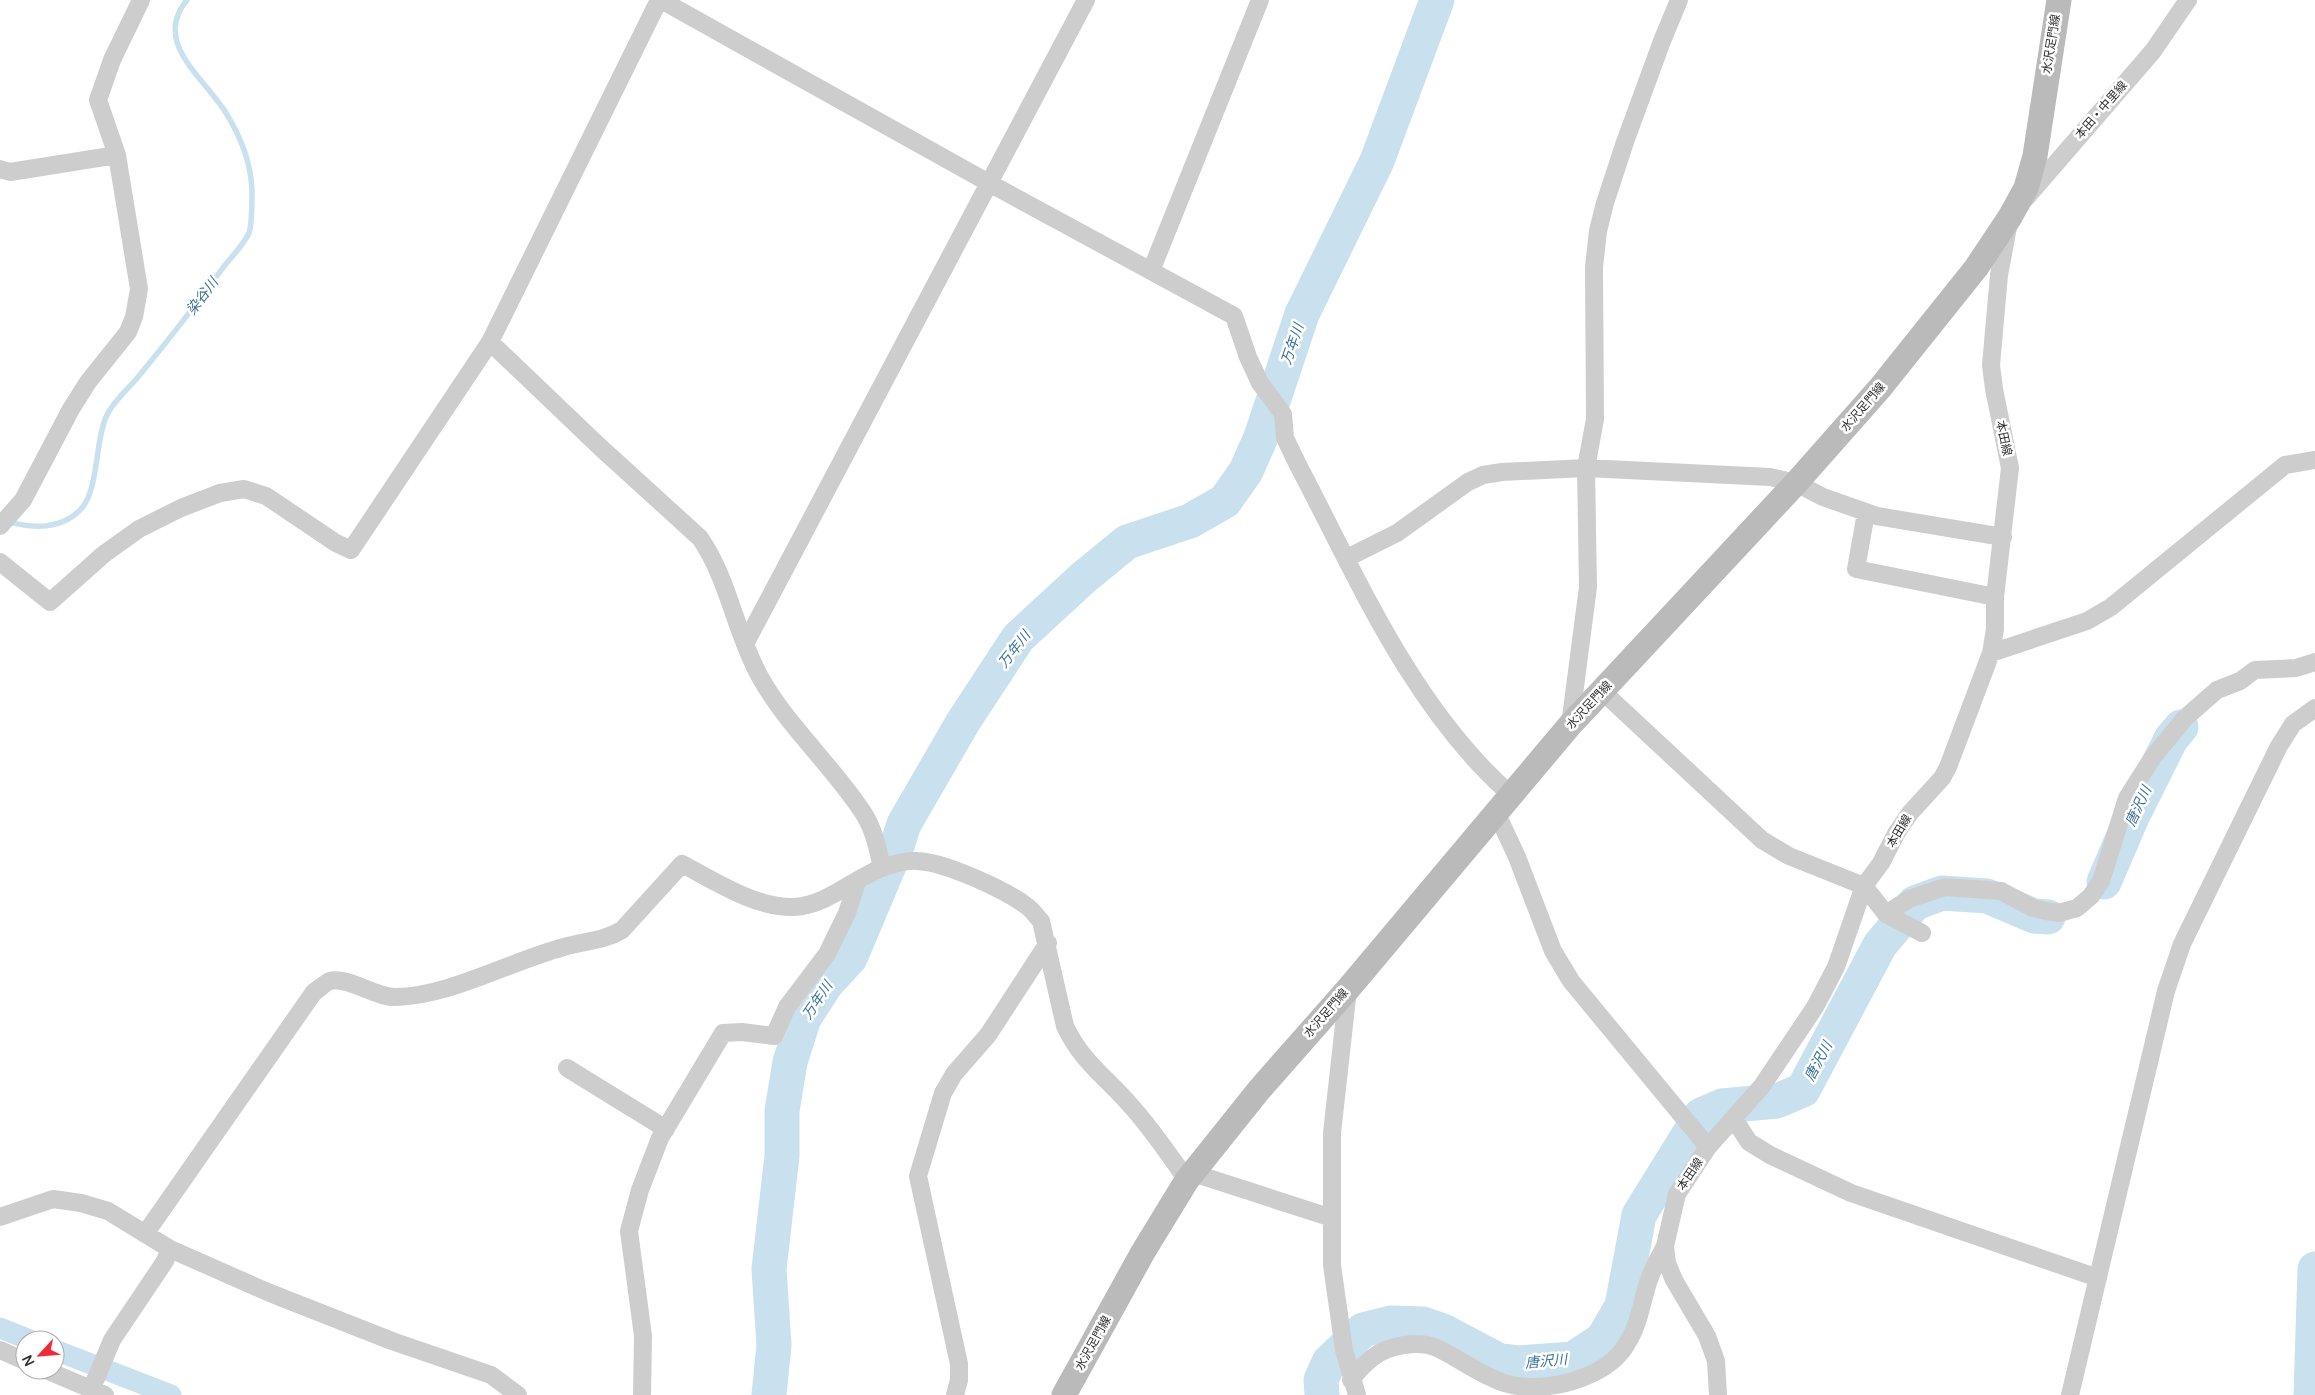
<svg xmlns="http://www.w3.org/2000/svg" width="2315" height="1395" font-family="Manrope,'Noto Sans JP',sans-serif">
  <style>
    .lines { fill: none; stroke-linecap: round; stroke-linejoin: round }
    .stream { stroke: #c9e0ee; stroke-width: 5.5 }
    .canal { stroke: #c9e0ee; stroke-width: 21 }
    .river { stroke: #c9e0ee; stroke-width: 35 }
    .street { stroke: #cdcdcd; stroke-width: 18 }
    .secondary { stroke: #bababa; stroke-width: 25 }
    .labels { text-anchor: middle; stroke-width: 5; stroke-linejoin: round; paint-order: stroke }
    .street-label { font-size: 12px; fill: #303030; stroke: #fff }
    .water-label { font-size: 14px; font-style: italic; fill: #387298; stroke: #fff }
  </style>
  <rect width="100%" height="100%" fill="#fff"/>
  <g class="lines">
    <path class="stream" d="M7,521C31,529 62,530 81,509C99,490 95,438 107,415C113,402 128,389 138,377C167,342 195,306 222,269C230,258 243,246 249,233C252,225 252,201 252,191C251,163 241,137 226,113C206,79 151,43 187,0"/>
    <path class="canal" d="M0,1328L30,1340
      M55,1350L171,1395"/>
    <path class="river" d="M2104,882L2131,819L2171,739L2181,727
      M769,1395L774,1345L769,1269L782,1156V1111L790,1062L804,1018L826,984L850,958L896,849L904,824L963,722L1018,638L1083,578L1127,542L1190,521L1225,501L1246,471L1261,437L1302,314L1377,161L1437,0
      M1322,1395L1321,1380L1329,1362L1363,1330L1391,1323L1423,1324L1443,1331L1498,1360L1518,1363L1573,1359L1603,1339L1622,1306L1639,1215L1701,1115L1722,1106L1777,1101L1803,1090L1880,945L1915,903L1942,893L1987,896L2034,916L2048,917
      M2311,1395L2315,1269"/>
    <path class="street" d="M661,0L989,183L1234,316L1248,357L1260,383L1283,414L1285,438L1297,463C1357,577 1412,708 1510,794
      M0,169L10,172L117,155
      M2025,199L2153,51L2188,0
      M1151,271L1260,0
      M490,342L600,447L700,538C729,580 735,632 760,677C788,727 833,766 864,814C874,830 878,849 882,868
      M1866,513L1856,569L1995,597
      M0,526L23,500L71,409L88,382L128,332L134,317L139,289L117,155L98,100L112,60L141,0
      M1347,558L1397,533L1468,482L1483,475L1502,472L1586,468L1770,477L1796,483L1823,497L1877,516L2003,537
      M0,562L50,602L104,554L139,529L181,508L220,493L244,489L266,496L336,543L351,550L490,342L659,0
      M745,644L1086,0
      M1991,653L2087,621L2111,607L2285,465L2315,460
      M1602,691L1762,840L1789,856L1864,886L1886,914L1922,933
      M1570,725L1588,587L1586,468L1595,419L1594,267L1598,231L1605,203L1625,142L1662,41L1679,0
      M1496,812L1517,857L1553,951L1571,981L1708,1147
      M1886,914L1909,899L1945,887L2001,891L2033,908L2046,911L2059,913L2077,908L2091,896L2101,881L2127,798L2153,757L2185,718L2217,690L2240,681L2255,670L2296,668L2315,662
      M1348,989L1332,1133V1265L1344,1350L1357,1395
      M567,1068L666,1129
      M1734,1119L1749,1142L1770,1155L1851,1193L2098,1278
      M1193,1173L1332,1218
      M0,1217L53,1199L81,1203L108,1211L170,1249L270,1293L392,1341L491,1375L518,1395
      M145,1234L314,992C319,989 325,983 330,981C347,976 376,998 396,997C450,996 511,961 564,947C584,941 604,941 622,930L682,864C715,881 755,908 794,907C828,905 854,878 884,867C894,864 906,860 917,861C945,862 1006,890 1028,907C1033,911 1037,917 1041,921L1065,1026C1081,1061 1107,1078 1131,1106C1152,1129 1169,1155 1187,1180
      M0,1350L25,1361
      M46,1370L105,1395
      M1351,1380C1357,1372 1364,1364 1372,1358C1388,1345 1418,1340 1437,1348C1460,1359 1480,1375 1504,1383C1527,1390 1557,1387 1579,1379C1596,1373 1611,1365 1622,1351C1641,1325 1640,1304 1650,1277C1654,1266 1660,1256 1665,1246
      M89,1395L112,1340L165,1261L170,1249
      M642,1395L643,1336L629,1231L640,1190L660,1138L723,1033L742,1032L774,1036L787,1007L827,954L847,913L857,882
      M955,1395L959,1380V1364L918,1176L943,1093L954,1074L988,1035L1048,943
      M1718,1395L1716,1361L1707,1336L1674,1280L1667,1263L1665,1246L1677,1194L1708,1147L1762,1086L1815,1007L1836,967L1864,886L1881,863L1897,832L1910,813L1942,778L1948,767L1991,653L1995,629V597L2010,468L1994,389L1991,365L1999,275L2008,227
      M2070,1395L2166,991L2182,944L2279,746L2293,724L2315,708"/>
    <path class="secondary" d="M1064,1395L1143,1252L1187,1180L1259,1090L1348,989L1570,725L1796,483L1880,388L1976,268L2010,217L2026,188L2035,156L2059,0"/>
  </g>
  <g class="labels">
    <g class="street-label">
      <text transform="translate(2051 44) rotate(-81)" y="4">水沢足門線</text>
      <text transform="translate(2101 110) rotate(-49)" y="4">本田・中里線</text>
      <text transform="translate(1863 407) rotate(-49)" y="4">水沢足門線</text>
      <text transform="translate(2004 438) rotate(78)" y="4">本田線</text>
      <text transform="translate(1589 705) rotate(-47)" y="4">水沢足門線</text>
      <text transform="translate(1899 831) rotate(-59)" y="4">本田線</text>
      <text transform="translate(1326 1013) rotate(-49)" y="4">水沢足門線</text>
      <text transform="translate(1690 1174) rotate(-56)" y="4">本田線</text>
      <text transform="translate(1093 1343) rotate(-61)" y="4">水沢足門線</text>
    </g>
    <g class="water-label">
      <text transform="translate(202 296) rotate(-53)" y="5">染谷川</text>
      <text transform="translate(1292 344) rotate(-71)" y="5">万年川</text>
      <text transform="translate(1014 649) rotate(-52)" y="5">万年川</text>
      <text transform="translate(2138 806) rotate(-65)" y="5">唐沢川</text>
      <text transform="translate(817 1000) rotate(-56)" y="5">万年川</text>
      <text transform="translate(1818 1061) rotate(-62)" y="5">唐沢川</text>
      <text transform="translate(1546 1361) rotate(-5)" y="5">唐沢川</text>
    </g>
  </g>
  <g transform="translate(40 1355) rotate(244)"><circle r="24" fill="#ffffff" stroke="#acacac"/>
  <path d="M0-4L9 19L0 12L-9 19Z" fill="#f02937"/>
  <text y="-8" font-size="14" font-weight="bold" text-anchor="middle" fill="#303030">N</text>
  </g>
</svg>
